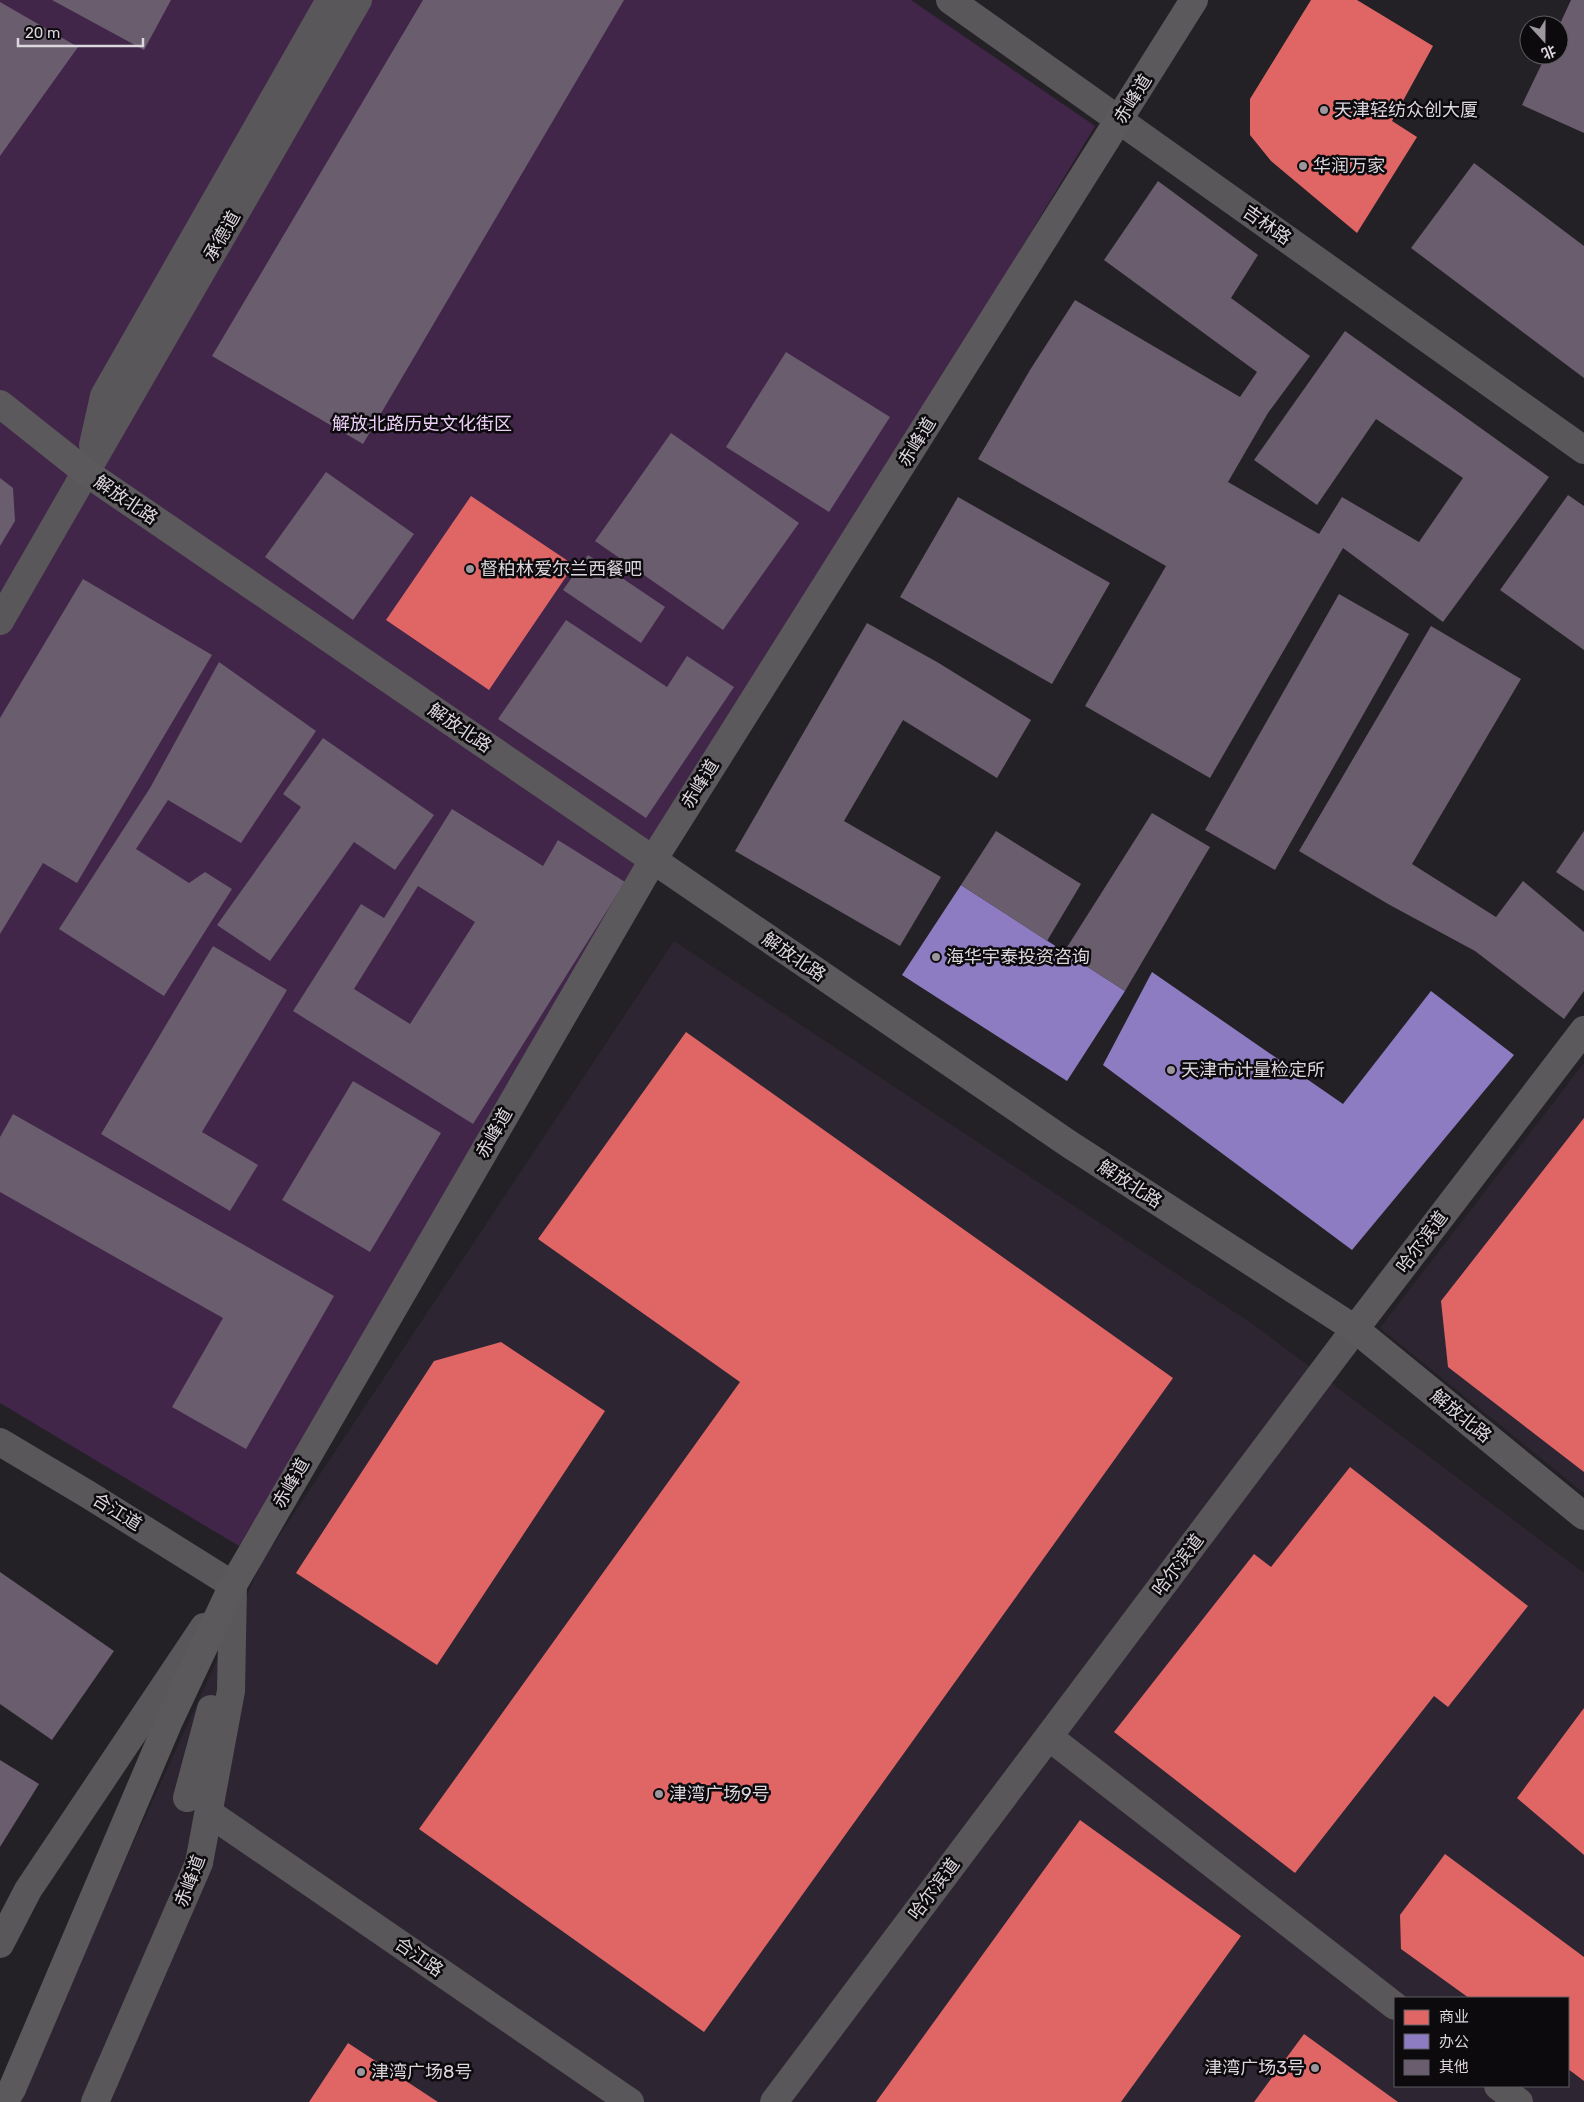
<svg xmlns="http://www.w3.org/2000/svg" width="1584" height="2102" font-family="Rubik,'Noto Sans SC',sans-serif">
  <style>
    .built { fill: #2e2532; fill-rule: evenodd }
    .green { fill: #412649 }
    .shops { fill: #e06666 }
    .offices { fill: #8e7cc3 }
    .building { fill: #695d6e; fill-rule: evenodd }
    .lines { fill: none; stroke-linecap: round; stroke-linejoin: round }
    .street { stroke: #595759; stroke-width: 28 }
    .secondary { stroke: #5b595c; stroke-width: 28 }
    .poi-dot { fill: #9b979c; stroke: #0d0a0e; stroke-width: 2 }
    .labels { text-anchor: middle; stroke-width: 5; stroke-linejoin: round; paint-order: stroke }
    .street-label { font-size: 18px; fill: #dbd7dc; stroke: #0d0a0e }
    .poi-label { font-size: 18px; fill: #dbd7dc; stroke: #0d0a0e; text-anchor: start }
    .park-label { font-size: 18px; fill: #edd0f7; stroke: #0d0a0e }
  </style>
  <rect width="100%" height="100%" fill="#242126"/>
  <path class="built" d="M674,941L1254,1325L1584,1573V2102H12L37,2053L263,1560ZM1395,1998H1568V2086H1395Z
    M1584,1063V1493L1380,1328Z"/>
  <path class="green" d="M0,0H911L1095,126L239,1546L0,1403Z"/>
  <path class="shops" d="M1311,0H1357L1433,46L1392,121L1417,137L1357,233L1271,161L1250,135V99Z
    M471,496L574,565L489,690L386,620Z
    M686,1032L1173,1378L704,2032L419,1829L740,1382L538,1239Z
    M1584,1118V1472L1448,1367L1441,1301Z
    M501,1342L605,1411L437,1665L296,1573L434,1361Z
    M1350,1467L1528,1606L1448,1707L1434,1696L1295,1873L1114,1732L1254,1554L1271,1567Z
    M1584,1708V1855L1517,1798Z
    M1080,1820L1241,1936L1121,2102H876Z
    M1445,1854L1584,1957V2081L1568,2069V1998H1469L1401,1949L1400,1915Z
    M1304,2034L1398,2102H1254Z
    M348,2043L438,2102H309Z"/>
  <path class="offices" d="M961,885L1125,991L1067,1081L902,975Z
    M1152,972L1343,1104L1431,991L1514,1055L1352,1250L1103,1065Z"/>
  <path class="building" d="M52,0H171L144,50Z
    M423,0H624L363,444L212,356Z
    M1571,0H1584V133L1522,105L1546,55H1559V26Z
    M0,2L78,47L0,156Z
    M1474,163L1584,246V378L1411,248Z
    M1158,181L1258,255L1231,298L1310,356L1268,413L1228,482L1319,534L1342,497L1419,542L1463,478L1376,419L1317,505L1254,460L1345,331L1549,477L1443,622L1343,548L1210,778L1085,706L1166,566L978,459L1030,370L1075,300L1240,397L1257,372L1104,260Z
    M786,352L890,417L829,512L726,447Z
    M671,433L799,523L723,630L595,541Z
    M326,472L414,534L353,620L265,557Z
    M0,478L13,488L15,521L0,546Z
    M1568,495L1584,506V650L1500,590Z
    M958,497L1110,583L1052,684L900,597Z
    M588,555L665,607L641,643L563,590Z
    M83,579L212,655L77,883L43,863L0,934V718Z
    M1339,594L1409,634L1275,870L1205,830Z
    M566,620L667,687L687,656L734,687L646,818L498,719Z
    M867,623L937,662L1031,720L997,778L903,720L844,821L941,877L900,946L735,851Z
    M1431,626L1521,679L1412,864L1496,917L1523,881L1584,932V991L1564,1019L1475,951L1388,904L1299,851Z
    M219,662L316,731L241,843L168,800L136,849L189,883L205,872L232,889L164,996L59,929L150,788Z
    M323,738L434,815L395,870L354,842L270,961L217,925L301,807L283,794Z
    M452,809L543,866L558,840L625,882L473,1124L293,1011L361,904L384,918ZM418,886L475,922L410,1024L354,989Z
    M1152,813L1210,847L1125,991L1064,952Z
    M996,831L1081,884L1047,941L961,885Z
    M1584,831V891L1556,872Z
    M213,946L287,990L202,1132L258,1165L230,1211L101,1134Z
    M353,1081L441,1133L370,1252L282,1200Z
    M13,1114L334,1296L246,1449L172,1407L223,1318L0,1192V1137Z
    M0,1572L114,1651L52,1740L0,1704Z
    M0,1760L39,1784L0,1847Z"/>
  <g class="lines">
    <path class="street" d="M950,0L1584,450
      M93,445L104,396L330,0
      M0,621L358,0
      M0,1442L89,1495L233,1585
      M1049,1737L1395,2006
      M187,1798L211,1709
      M209,1813L630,2102
      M0,1944L28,1890L204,1627
      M1498,2086L1519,2102
      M95,2102L199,1863L231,1691L233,1585
      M774,2102L1355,1329"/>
    <path class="secondary" d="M0,404L87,473L1069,1144L1355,1329L1584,1516
      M1355,1329L1584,1030
      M4,2102L12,2089L169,1721L233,1585L653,860L1194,0"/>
  </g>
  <g class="poi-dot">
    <circle cx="1324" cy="110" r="5"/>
    <circle cx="1303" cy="166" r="5"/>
    <circle cx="470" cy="569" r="5"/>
    <circle cx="936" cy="957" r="5"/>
    <circle cx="1171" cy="1070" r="5"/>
    <circle cx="659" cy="1794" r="5"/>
    <circle cx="1315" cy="2068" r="5"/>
    <circle cx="361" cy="2072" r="5"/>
  </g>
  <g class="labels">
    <g class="street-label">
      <text transform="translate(1133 99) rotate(-58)" y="6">赤峰道</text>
      <text transform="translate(1267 225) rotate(35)" y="6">吉林路</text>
      <text transform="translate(222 236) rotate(-60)" y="6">承德道</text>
      <text transform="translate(917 442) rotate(-58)" y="6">赤峰道</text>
      <text transform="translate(126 500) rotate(34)" y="6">解放北路</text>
      <text transform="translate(460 728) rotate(34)" y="6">解放北路</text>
      <text transform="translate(700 784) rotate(-58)" y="6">赤峰道</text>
      <text transform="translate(794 957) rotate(34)" y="6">解放北路</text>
      <text transform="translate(494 1133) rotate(-60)" y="6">赤峰道</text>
      <text transform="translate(1130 1184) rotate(33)" y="6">解放北路</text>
      <text transform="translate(1422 1242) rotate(-53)" y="6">哈尔滨道</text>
      <text transform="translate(1461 1416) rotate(39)" y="6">解放北路</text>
      <text transform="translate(291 1483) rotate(-60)" y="6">赤峰道</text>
      <text transform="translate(117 1512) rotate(32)" y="6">合江道</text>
      <text transform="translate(1178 1565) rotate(-53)" y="6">哈尔滨道</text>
      <text transform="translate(190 1881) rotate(-69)" y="6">赤峰道</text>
      <text transform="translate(934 1889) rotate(-53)" y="6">哈尔滨道</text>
      <text transform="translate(419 1957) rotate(35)" y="6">合江路</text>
    </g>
    <g class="poi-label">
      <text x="1334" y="116">天津轻纺众创大厦</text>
      <text x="1313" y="172">华润万家</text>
      <text x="480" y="575">督柏林爱尔兰西餐吧</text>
      <text x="946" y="963">海华宇泰投资咨询</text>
      <text x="1181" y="1076">天津市计量检定所</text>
      <text x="669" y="1800">津湾广场9号</text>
      <text x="1305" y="2074" text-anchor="end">津湾广场3号</text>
      <text x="371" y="2078">津湾广场8号</text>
    </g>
    <g class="park-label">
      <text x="422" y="430">解放北路历史文化街区</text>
    </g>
  </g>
  <rect x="1394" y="1997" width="175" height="90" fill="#0d0a0e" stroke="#5f5c60"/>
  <rect x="1404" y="2010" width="25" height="15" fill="#e06666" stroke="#5f5c60"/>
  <text x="1439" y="2022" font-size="15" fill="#dbd7dc">商业</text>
  <rect x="1404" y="2034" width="25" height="15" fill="#8e7cc3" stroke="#5f5c60"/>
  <text x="1439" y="2047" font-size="15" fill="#dbd7dc">办公</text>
  <rect x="1404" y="2060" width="25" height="15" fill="#695d6e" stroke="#5f5c60"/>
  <text x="1439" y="2072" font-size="15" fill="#dbd7dc">其他</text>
  <g transform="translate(1544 40) rotate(159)"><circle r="24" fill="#0d0a0e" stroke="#5f5c60"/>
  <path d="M0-4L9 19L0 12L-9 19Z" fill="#9b979c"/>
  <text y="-8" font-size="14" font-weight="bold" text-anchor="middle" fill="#dbd7dc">北</text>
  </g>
  <path d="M18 38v8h125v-8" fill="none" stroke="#dbd7dc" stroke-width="2.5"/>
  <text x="25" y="38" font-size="15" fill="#dbd7dc" stroke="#0d0a0e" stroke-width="4" paint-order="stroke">20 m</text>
</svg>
